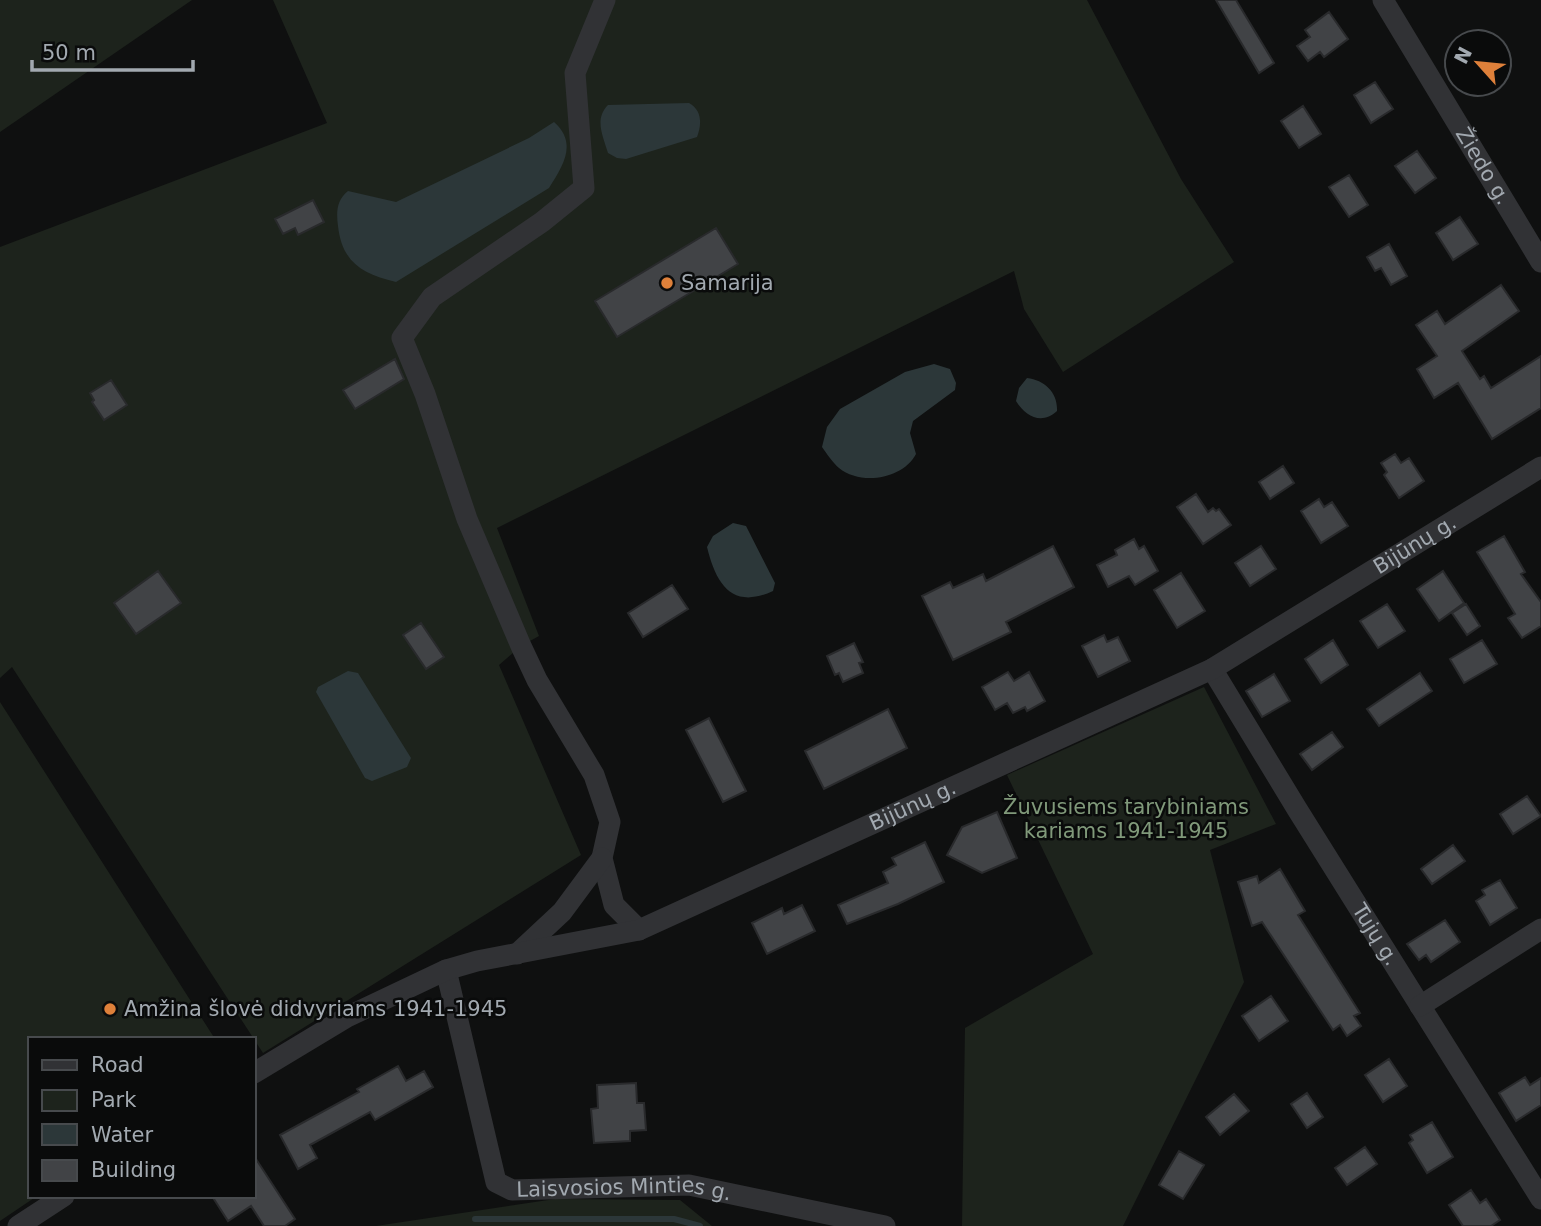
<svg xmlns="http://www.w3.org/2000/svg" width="1541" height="1226" font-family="'DejaVu Sans',sans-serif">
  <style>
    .green { fill: #1d231c }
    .water { fill: #2c3739 }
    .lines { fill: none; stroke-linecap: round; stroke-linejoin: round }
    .stream { stroke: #2c3739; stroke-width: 6 }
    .building { fill: #414346; stroke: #292a2c; stroke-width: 2 }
    .minor { stroke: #313235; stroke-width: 21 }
    .poi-dot { fill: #de803a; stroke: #0a0b0b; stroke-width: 2.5 }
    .labels { text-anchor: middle; stroke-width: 5; stroke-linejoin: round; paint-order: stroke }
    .street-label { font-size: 21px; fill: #a2a9b0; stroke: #0a0b0b }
    .poi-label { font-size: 21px; fill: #a2a9b0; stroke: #0a0b0b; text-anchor: start }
    .park-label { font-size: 21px; fill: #80997a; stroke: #0a0b0b }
  </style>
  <rect width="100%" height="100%" fill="#0f1010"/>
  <path class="green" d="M0,0H192L0,132Z
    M273,0H1087L1181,179L1234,262L1063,372L1024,309L1014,271L497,528L539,636L521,646L499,665L581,855L263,1053L12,667L0,678V247L327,123Z
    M1204,687L1276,824L1210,850L1244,982L1123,1226H962L965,1028L1093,954L1007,775Z
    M0,702L215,1039H30V1196H37L0,1221Z
    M555,1199L680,1200L712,1226H376Z"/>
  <path class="water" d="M689,103C702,110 702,124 697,137L626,159L617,158L608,153C603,136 594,119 608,105Z
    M554,122C578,143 563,166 549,188L396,282C362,274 342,262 338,226C336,211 337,200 348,191L396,202L529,138Z
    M934,364L950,369L956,383L955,390L913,421L910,433L916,454C903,479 861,486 839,468C833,463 827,454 822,447L827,427L840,409L905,372Z
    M1027,378C1045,380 1058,393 1057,411C1042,425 1026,417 1016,401L1019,388Z
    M733,523L746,526L775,583L773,591C732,610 716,584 707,547L713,536Z
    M348,671L358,673L411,758L407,767L372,781L365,778L316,692L318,687Z"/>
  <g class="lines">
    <path class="stream" d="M475,1219H674L700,1226"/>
  </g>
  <path class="building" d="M1216,0H1236L1274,63L1259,73Z
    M1329,12L1348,39L1324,57L1320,52L1308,61L1297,46L1310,37L1305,30Z
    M1375,82L1393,109L1371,123L1354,95Z
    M1303,106L1321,134L1299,148L1281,121Z
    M1417,151L1436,178L1415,193L1395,166Z
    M1349,175L1368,205L1349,217L1329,187Z
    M313,200L324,222L298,235L295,228L283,234L275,219Z
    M1460,217L1478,244L1453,260L1436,233Z
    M716,228L738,264L617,337L595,301Z
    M1389,244L1407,276L1391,285L1381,268L1375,271L1367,257Z
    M1501,285L1519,311L1462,351L1480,379L1484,376L1491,388L1541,356V408L1492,439L1458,383L1434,398L1417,369L1437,356L1416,325L1437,311L1445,324Z
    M395,359L404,379L355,409L343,390Z
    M111,380L127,405L104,420L92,402L94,400L90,393Z
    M1395,454L1401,463L1409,458L1424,481L1399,498L1384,475L1387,472L1381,463Z
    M1283,466L1294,483L1270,499L1259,482Z
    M1196,494L1208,512L1213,508L1216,511L1219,509L1231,525L1203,544L1177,507Z
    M1319,499L1324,507L1332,502L1348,526L1321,543L1301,511Z
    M1504,536L1525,572L1521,574L1541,602V626L1522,638L1508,618L1515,614L1477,552Z
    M1134,539L1139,549L1144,546L1158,571L1135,585L1129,576L1108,587L1097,565L1117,555L1115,550Z
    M1053,546L1074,587L1006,622L1011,632L953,660L922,596L950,582L953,588L983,574L986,581Z
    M1261,546L1276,569L1250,586L1235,563Z
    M158,571L181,603L136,634L114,603Z
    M1443,571L1464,603L1439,621L1417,589Z
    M1181,573L1205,611L1177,628L1154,590Z
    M672,585L688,609L643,637L628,613Z
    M1387,604L1405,631L1378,648L1360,621Z
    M1466,604L1480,626L1467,635L1452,613Z
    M421,623L444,657L426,669L403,635Z
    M1104,635L1107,642L1118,637L1130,661L1098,677L1082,646Z
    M1333,640L1348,665L1321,683L1305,659Z
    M1482,640L1497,664L1464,683L1450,659Z
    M854,643L863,662L859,663L863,673L843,682L839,673L835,675L827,656Z
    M1008,672L1014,681L1029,672L1045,701L1027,711L1025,707L1013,713L1007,703L995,710L982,687Z
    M1420,673L1432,691L1379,726L1367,709Z
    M1274,674L1290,701L1262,717L1246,691Z
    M888,709L907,748L824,789L805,751Z
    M709,718L746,791L723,802L686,730Z
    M1332,732L1343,747L1312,770L1300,754Z
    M1527,796L1541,816L1513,834L1500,814Z
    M997,812L1017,858L982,873L947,855L962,827Z
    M925,842L944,882L898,904L847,924L838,905L888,883L883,872L896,865L892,858Z
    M1453,845L1465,861L1432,884L1421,869Z
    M1280,869L1305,911L1298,915L1360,1013L1354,1016L1361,1026L1347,1036L1340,1025L1333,1030L1262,922L1252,926L1238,882L1257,876L1259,883Z
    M1500,880L1517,908L1490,925L1476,901L1485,895L1482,890Z
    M802,905L815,931L767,954L752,923L782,908L784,914Z
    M1445,920L1460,942L1431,962L1426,955L1419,960L1407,944Z
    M1271,996L1288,1021L1259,1041L1242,1016Z
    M1389,1059L1407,1086L1383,1102L1365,1075Z
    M398,1066L406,1081L424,1071L433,1087L375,1120L370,1112L310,1145L317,1158L298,1169L280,1135L359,1092L357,1089Z
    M1525,1077L1530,1085L1541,1078V1105L1516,1121L1499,1093Z
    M636,1083L637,1103H644L646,1130L630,1131V1141L594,1143L591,1109L598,1108L597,1085Z
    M1307,1093L1323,1117L1307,1128L1291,1104Z
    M1234,1094L1249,1111L1220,1135L1206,1117Z
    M1432,1122L1453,1157L1427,1173L1409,1143L1413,1140L1410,1135Z
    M1365,1147L1377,1164L1347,1185L1335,1168Z
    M1179,1151L1204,1165L1183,1199L1159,1185Z
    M254,1156L295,1219L285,1226H264L251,1206L228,1221L212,1196H254Z
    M1471,1190L1480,1203L1486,1199L1500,1220L1491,1226H1463L1449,1205Z"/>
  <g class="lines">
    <g class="minor">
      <path d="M605,0L575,73L584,188L542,222L432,297L402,338L425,394L467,519L521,646L537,680L594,775L610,822L602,858L614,905L639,930"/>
      <path id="s1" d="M1383,0L1541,262"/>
      <path id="s2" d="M1212,669L1297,809L1541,1199"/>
      <path d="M517,954L562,912L602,858"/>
      <path id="s3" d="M446,970L496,1182L512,1190L689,1185L885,1226"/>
      <path d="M1420,1006L1541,929"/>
      <path id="s4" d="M254,1073L347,1017L446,970L477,961L639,930L1212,669L1541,467"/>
      <path d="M18,1226L64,1196"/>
    </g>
  </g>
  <g class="poi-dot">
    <circle cx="667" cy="283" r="7"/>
    <circle cx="110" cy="1009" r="7"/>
  </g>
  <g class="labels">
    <g class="street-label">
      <text dy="7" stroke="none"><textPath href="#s1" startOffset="194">Žiedo g.</textPath></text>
      <text dy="7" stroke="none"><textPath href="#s4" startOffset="1283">Bijūnų g.</textPath></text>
      <text dy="7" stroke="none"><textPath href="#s4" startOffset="716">Bijūnų g.</textPath></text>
      <text dy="7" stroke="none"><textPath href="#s2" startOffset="312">Tujų g.</textPath></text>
      <text dy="7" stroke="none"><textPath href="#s3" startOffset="348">Laisvosios Minties g.</textPath></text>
    </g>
    <g class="poi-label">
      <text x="681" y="290">Samarija</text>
      <text x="124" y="1016">Amžina šlovė didvyriams 1941-1945</text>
    </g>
    <g class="park-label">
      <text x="1126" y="814">Žuvusiems tarybiniams<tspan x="1126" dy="24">kariams 1941-1945</tspan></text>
    </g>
  </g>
  <rect x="28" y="1037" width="228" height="161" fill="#0a0b0b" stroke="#474a4d" stroke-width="2"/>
  <rect x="42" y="1060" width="35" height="10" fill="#313235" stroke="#474a4d" stroke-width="2"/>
  <text x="91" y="1072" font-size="21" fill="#a2a9b0">Road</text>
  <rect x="42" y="1090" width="35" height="21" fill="#1d231c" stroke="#474a4d" stroke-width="2"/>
  <text x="91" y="1107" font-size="21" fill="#a2a9b0">Park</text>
  <rect x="42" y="1124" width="35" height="21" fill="#2c3739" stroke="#474a4d" stroke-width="2"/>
  <text x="91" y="1142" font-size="21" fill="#a2a9b0">Water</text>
  <rect x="42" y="1160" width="35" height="21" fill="#414346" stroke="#474a4d" stroke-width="2"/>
  <text x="91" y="1177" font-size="21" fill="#a2a9b0">Building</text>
  <g transform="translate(1478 63) rotate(297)"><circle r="33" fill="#0a0b0b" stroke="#474a4d" stroke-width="2"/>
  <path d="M0-5L12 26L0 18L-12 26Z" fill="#de803a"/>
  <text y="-10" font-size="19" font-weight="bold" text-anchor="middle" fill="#a2a9b0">N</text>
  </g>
  <path d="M32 60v10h161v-10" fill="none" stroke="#a2a9b0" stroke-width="3.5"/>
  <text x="42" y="60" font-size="21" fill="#a2a9b0" stroke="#0a0b0b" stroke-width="5" paint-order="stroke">50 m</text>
</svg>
